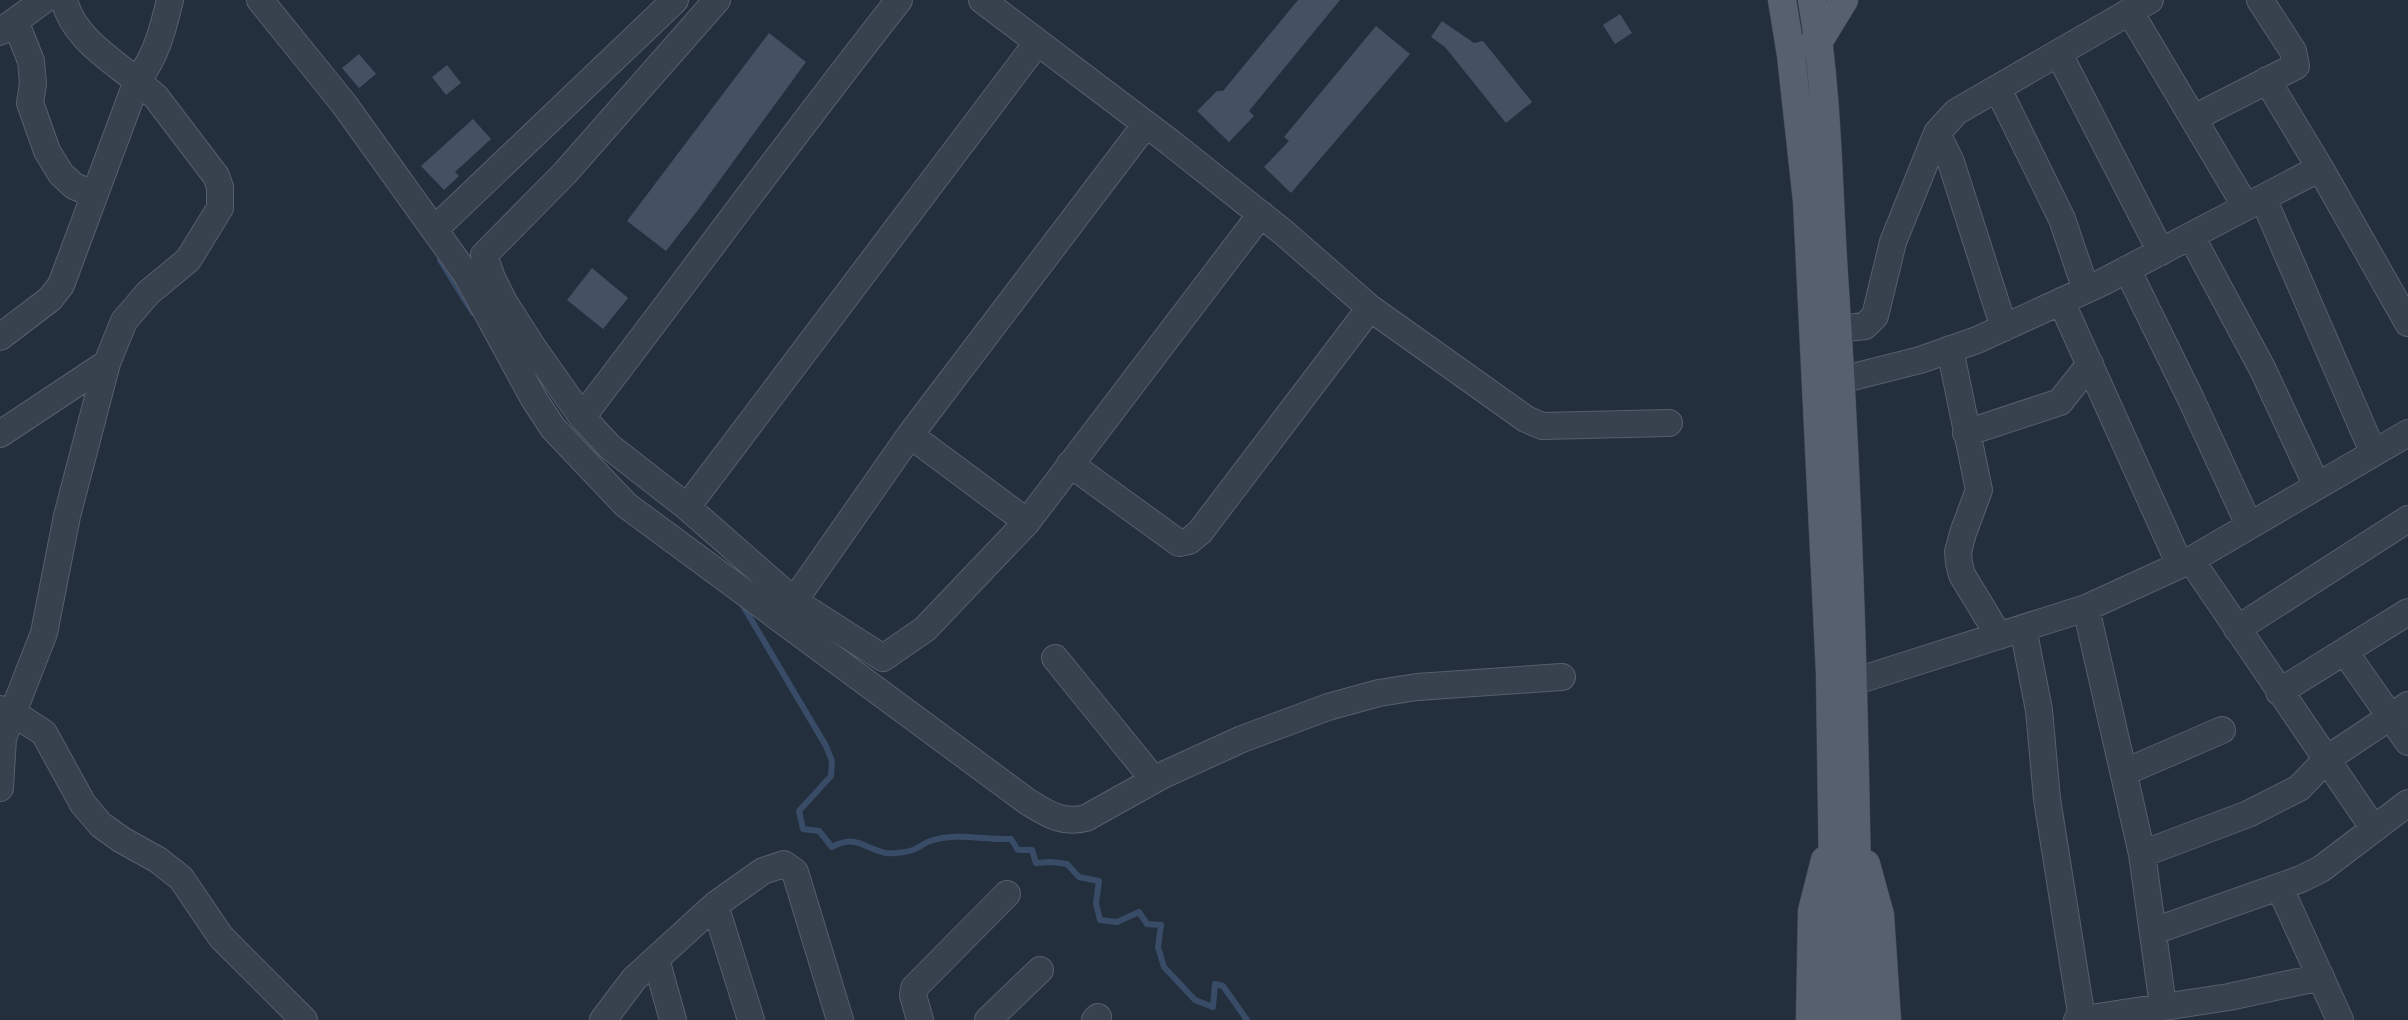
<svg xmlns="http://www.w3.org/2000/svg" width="2408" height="1020" font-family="'Roboto Condensed',sans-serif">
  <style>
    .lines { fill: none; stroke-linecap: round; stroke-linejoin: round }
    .stream { stroke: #394c67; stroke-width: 6 }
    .building { fill: #455162 }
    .minor-casing { stroke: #565f6c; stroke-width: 28 }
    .major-casing { stroke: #414a57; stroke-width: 29 }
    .minor { stroke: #38414e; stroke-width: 26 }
    .major { stroke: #56606e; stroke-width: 28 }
  </style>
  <rect width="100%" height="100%" fill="#242f3e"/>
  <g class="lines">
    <path class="stream" d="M440,260L473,313
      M742,604L826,746L832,761L831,776L799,811L803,829L819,831L832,847C857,834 863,848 886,853C893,854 907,852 913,850C919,848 924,843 930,841C955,832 985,840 1011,839L1018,850H1032L1036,863L1051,862L1067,864L1079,877L1099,881L1096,903L1100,920L1117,922L1139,912L1147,924L1161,925L1158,947L1164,967L1195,1000L1213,1007L1215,984L1223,986L1247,1020"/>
  </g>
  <path class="building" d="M1298,0H1340L1249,111L1254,116L1229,142L1197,111L1217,91H1223Z
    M1620,14L1632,33L1615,44L1603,25Z
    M1442,21L1474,43L1483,41L1532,102L1506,123L1445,47L1431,37Z
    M1376,26L1410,54L1291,193L1264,167L1289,141L1284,137Z
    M769,33L806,62L698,210L666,251L627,221Z
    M359,54L376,74L359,88L342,68Z
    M447,65L461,83L446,95L432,77Z
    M473,119L491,139L455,172L459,176L444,190L421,166Z
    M592,268L628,298L603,329L567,300Z"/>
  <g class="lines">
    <defs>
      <path id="minor" d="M260,0L344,104L466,274L534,399L553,428L626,505L1028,802C1048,814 1062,824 1086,818L1163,775L1242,739L1328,707L1379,693L1417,687L1562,677
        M717,0L565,173L484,255L492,278L504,302L532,346L582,417L610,447L687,507L794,601L883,658L925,629L1027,522L1261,214
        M982,0L1171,143L1283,232L1370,308L1526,419L1542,426L1669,423
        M2130,12L2246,207
        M15,21L31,61L33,84L30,103L47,151L61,174L74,186L93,194
        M0,32L44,0
        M2059,54L2161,252
        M2267,80L2320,168L2408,323
        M1998,89L2062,219L2086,290
        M2194,118L2296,66L2293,51L2260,0
        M1937,133L1951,162L2004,328
        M2263,198L2373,452
        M435,229L675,0
        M2191,236L2262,368L2317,486
        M2127,269L2190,397L2249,525
        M2061,301L2180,565
        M1838,329L1865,326L1875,316L1893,242L1937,133L1956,112L2150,0
        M0,337L50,299L61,285L137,81C109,58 73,37 64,0
        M1950,349L1979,490L1963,533L1958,552L1959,563L1962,575L1999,636
        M1841,380L1920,360L1977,340L2101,283L2320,168
        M582,417C689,278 791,137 899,0
        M1966,433L2060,402L2090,364
        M0,434L107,363
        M910,435L1027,522
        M1070,464L1179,543L1189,541L1200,532L1370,308
        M687,507L1037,43
        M2191,560L2374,829
        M794,601L910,435L1146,124
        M2086,608L2142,854L2163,1006
        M2023,628L2039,710L2047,799L2082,1019
        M2237,629L2408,519
        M2345,652L2408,742
        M1055,658L1154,780
        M1853,682L2086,608L2191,560L2408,433
        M2279,692L2408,612
        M0,709L13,713L44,733L83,804L101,825L122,840L158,860L181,878L221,937L304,1020
        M2125,772L2222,730
        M0,788L3,738L44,633L67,516L107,363L124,321L148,293L188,260L220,208V187L216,176L156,97L137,81C156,57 163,29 170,0
        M2142,854L2248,814L2299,788L2327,759L2408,705
        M2280,888L2340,1020
        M715,905L751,1020
        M2154,931L2301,879L2321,869L2408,803
        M656,959L673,1020
        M603,1020L634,979L715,905L763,871L784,864L795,872L840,1020
        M920,1020L913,995L914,988L1007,894
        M988,1020L1040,970
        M1095,1020L1098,1017
        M2077,1020L2229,997L2321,977"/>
      <path id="major" d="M1782,0L1791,55L1807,201L1830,673L1835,1020
        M1812,0C1828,91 1828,184 1834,276C1851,524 1856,772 1859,1020
        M1812,45L1819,41L1844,0
        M1866,864L1880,915L1887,1020
        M1810,1020L1812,911L1825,860"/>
    </defs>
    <use href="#minor" class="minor-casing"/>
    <use href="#major" class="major-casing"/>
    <use href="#minor" class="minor"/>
    <use href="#major" class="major"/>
  </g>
</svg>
